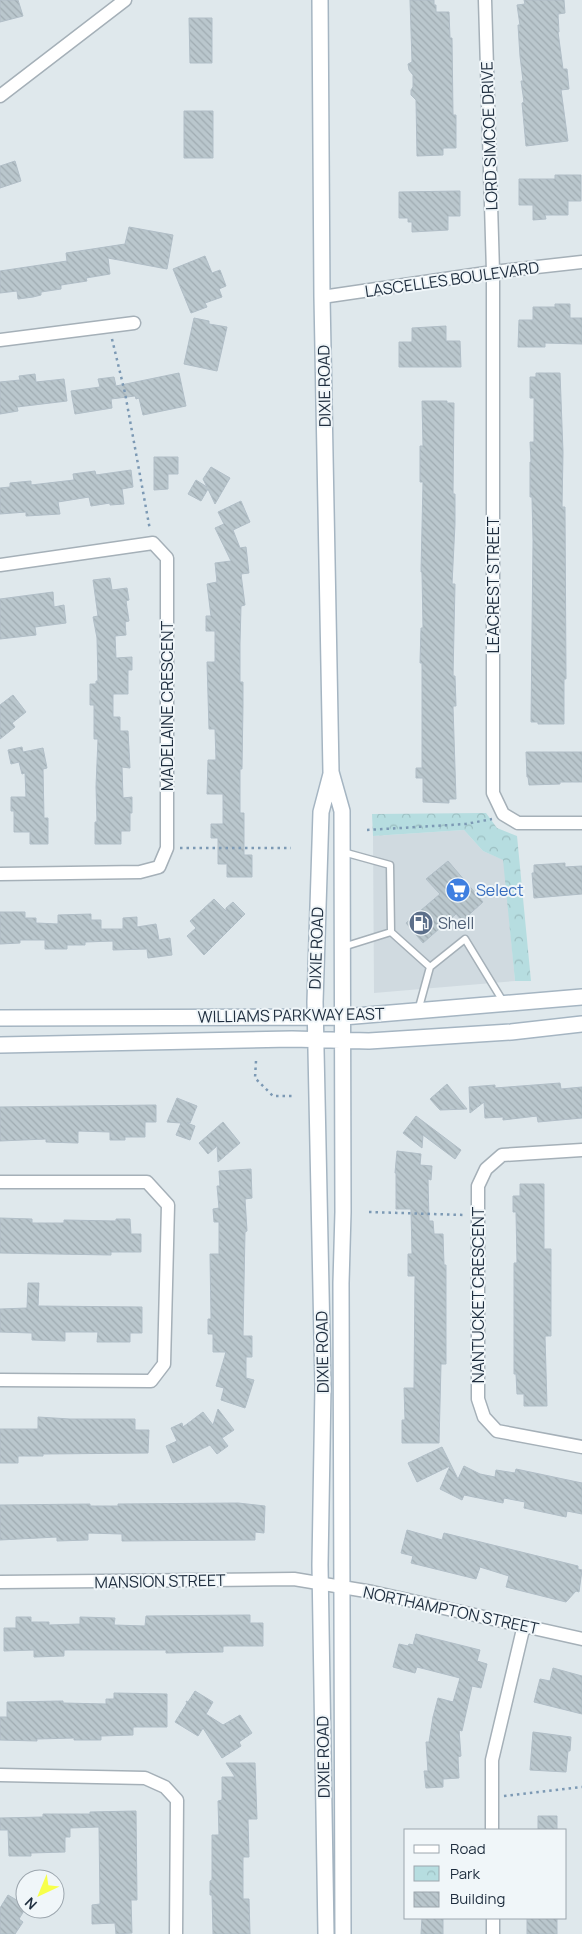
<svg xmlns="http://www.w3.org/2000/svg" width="582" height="1934" font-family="Manrope,sans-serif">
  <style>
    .built { fill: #d0dae0 }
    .park { fill: url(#park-crowns) }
    .building { fill: url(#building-back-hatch); stroke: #b1bec7 }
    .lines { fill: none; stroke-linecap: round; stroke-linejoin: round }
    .lane-casing { stroke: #a5b0b8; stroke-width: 9 }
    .street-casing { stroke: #a5b0b8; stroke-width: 15 }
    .secondary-casing { stroke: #a5b5c2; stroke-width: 18 }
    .path { stroke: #7c99b4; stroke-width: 2.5; stroke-dasharray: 2.5 4; stroke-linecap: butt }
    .lane { stroke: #fff; stroke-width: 6 }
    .street { stroke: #fff; stroke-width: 12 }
    .secondary { stroke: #fff; stroke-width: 15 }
    .labels { text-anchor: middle; stroke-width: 4; stroke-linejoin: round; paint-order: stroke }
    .street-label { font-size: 16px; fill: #1e2d3e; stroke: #f0f6f9 }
    .shop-label { font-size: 16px; fill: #366cbe; stroke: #f0f6f9; text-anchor: start }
    .service-label { font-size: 16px; fill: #4e5e75; stroke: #f0f6f9; text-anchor: start }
  </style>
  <defs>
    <pattern id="park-crowns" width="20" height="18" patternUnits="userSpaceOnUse" patternTransform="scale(1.25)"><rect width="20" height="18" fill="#b6dde0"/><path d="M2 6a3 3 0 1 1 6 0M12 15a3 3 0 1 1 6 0" fill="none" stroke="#9cbec1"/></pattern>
    <pattern id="building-back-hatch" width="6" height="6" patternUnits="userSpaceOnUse" patternTransform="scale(1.25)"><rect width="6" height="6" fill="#bac7cd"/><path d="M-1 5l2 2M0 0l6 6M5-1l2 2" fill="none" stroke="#9fabb1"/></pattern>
  </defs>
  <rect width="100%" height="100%" fill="#dfe8ec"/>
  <path class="built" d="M464,830L483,851L504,860L515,981L374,993L373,836Z"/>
  <path class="park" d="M486,813L497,828L517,836L531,981H515L503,860L483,851L464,830L373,836L372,814Z"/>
  <path class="building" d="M0,0H18L23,16L0,22Z
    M410,0H434V5H436V12H449L450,38H452L453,115H456V148H443V155L417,156L416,100L411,95V90L413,87V75L409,70L408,64L412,62Z
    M524,0H564L565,13L558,14L559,32H558L563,69H567L569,89L561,90L568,141L526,146L522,103L524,102L521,81H523L520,56L518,25H520L517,5L525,4Z
    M189,18H212V63H190Z
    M184,111H213V158H184Z
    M15,161L21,181L0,188V166Z
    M555,175H581V201H568V215H545L546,219L533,220V205H519V179H555Z
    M460,191V216H448V230L412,232V222H408V218H399V192Z
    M129,227L173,235L167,269L108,258L110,274L86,278L87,281L61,285V289L41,292V295L33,297L18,299L17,291L0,293V271L67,261L66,253L125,244Z
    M205,256L212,273L220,270L226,286L219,289L222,297L205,303L207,307L191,313L173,269Z
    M555,304H570V318H582V344L545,343V347H518L519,320H533V307H555Z
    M194,318L209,321V324L227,327L217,371L184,364Z
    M446,326V341H460L461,367H399V342H412V328Z
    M179,373L186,406L143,415L139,398L136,399L135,396L111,399L112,408L75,414L71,391L100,387L98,379L114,377L116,386Z
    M536,373H560L563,452L562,507H565L566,679H564V724H538V722H531L533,541L532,497H530V462H531L530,442H534V398H530V377H536Z
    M35,374L36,382L64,379L67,401L17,407L18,411L0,414V382L20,380L19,376Z
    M422,401H447V403H454L453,494H455V524L452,584H455L453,676H455L456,706H453L456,799H449V803L423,802V778H416V768H422V663H420L421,628H423L422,572H421L423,482H420V446H423Z
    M154,457H178V474H168V489L154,490Z
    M211,467L230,478L215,504L208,489L201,501L188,494L196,480L207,487L203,479Z
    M131,470L133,487L122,489L124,504L110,505V503L91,506L89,497L58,502L60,514L26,516V512L0,514V488L10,487V483L31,481V485L74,480L73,474L95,471L96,475Z
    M241,501L250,522L233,530L240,548L246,547L249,573L241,574L245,605L241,606L240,643V682H243V704L242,769H240V813H244V855H252V877H227V864H218V838H211V824H223V794H207L208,760H216L215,729H209L207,662H215V631H206V616H211L207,584L217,582L215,563L231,561L215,528L224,524L218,512Z
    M110,578L112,590L127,588L129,600L126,601L129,621L125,622L126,635L115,636L116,658L132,657V670H128V694H113V717H120V731H128L130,768L122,767L123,798L132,797V813H130V831H121V844H95V822H97L96,786L98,739H94V705H90V684H96V681H98L97,638L93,617L98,616L93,580Z
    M53,592L54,607L64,605L66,623L35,627L36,635L0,639V599Z
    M13,695L26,712L12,723L15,727L0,739V705Z
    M22,747L23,752L43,748L47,768L43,769L44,818H48V844H30V832H14V811H11V797H26L25,773L22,774L19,762L11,764L8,750Z
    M526,752H582V782H560V784L529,785L528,777H527Z
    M448,861L483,902L462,921L456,914L423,943L406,923L440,894L426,879Z
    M565,863V867L582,866V894L534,898L532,873H534V865Z
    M214,899L226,911V908L233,902L245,914L204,955L187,936L196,928L190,921Z
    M0,912H25V918H36V923L58,924V915L91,914V920H101V929H123V918L137,917V927L156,924L159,940L170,938L172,955L148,958L147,949L113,950V941L85,942V945H67V949H45V940H20V943L0,944Z
    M560,1083L561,1089L582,1087V1118L538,1122L537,1116L503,1120V1117L485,1118L484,1102L470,1113L469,1087L495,1085V1088Z
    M447,1084L467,1109L440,1110L430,1099Z
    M177,1098L197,1106L190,1123H187L195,1126L190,1140L176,1135L181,1123L167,1122Z
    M156,1105V1122H145V1137H125V1140H110V1132L78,1131V1143L46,1142V1139L0,1141V1107Z
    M416,1116L461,1150L455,1159L423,1135L422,1148L403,1133Z
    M223,1122L240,1143L218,1162L217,1146L208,1154L199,1143Z
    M397,1151L421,1154L420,1165L432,1166L431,1180L428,1179L429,1221H433L434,1234H443L444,1265H446V1364H441L439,1443H402V1420H405L404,1388H414L415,1276H408V1254H412L411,1209H396V1173H395Z
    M251,1169L252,1198L245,1199L247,1231L245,1232L243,1336H252V1357H246V1378L254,1380L245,1408L221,1400L224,1388L216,1386L226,1352H213V1334H208V1319H211L210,1254H219V1222H214L213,1209L219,1208L217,1186H220L219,1171Z
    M520,1184H544V1249H551V1336H545L547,1406H524V1394H517L516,1374H514V1263H517L516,1212H513V1196H520Z
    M0,1218L32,1219V1223H64V1220L116,1221V1219H130L131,1234H141V1252H111V1255L0,1253Z
    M28,1283H39L38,1306L142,1307V1333H130V1342H97L98,1332H65V1341L32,1340V1333L0,1332V1309L27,1308Z
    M218,1409L234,1430L222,1438L228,1446L217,1454L210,1445L173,1463L166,1446L177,1441L171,1428L182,1423L183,1427L203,1412L213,1425Z
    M38,1417L70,1419H135V1430H149L148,1453L43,1454V1456H18V1463H0V1429H38Z
    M442,1447L458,1479L464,1466L480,1474L495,1477L496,1470L515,1473L516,1469L582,1483V1514L567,1511L566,1517L524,1508L525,1502L504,1498L503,1503L464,1495L462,1500L440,1489L450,1466L417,1482L408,1463Z
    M238,1503L265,1506L264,1533L255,1532V1540L122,1541V1534L88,1533V1540L57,1541V1537L0,1540V1505L90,1504V1506H118V1504Z
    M407,1530L442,1540L444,1533L578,1566V1569L582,1570L579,1592L576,1591L566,1602L506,1587L509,1576L480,1567L476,1579L411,1563L413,1556L401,1553Z
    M250,1615V1623H263V1646H223V1652L166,1653V1650H64V1656L34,1657V1650L4,1651V1628H16V1617H31V1622H49V1625L80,1624V1617L115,1618L114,1625L145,1626L146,1616Z
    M416,1634L480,1650L477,1661L487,1664L481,1688L472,1686L462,1731L459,1730L461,1756L458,1757L459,1778L443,1779V1787L426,1788L424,1771H428L426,1742H429L433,1717L438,1698L453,1702L460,1678L417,1667L415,1673L393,1667L399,1644L408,1646L409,1644L413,1645Z
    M553,1668L582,1676V1714L534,1702L540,1679L550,1681Z
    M195,1691L213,1702L206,1714L223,1725L240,1715L252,1733L239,1742L241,1746L222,1758L203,1728L198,1736L175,1722L187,1703L186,1701L188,1702Z
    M114,1693L167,1694V1727H133V1735L101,1736V1740H74V1738L37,1739V1741L0,1740V1717H7V1702L63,1701V1703L106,1704V1699H114Z
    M533,1732L571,1737L570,1751H568L566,1772L530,1770Z
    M226,1763H255L257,1819H248L249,1857H243V1899H249L250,1934H213L212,1895H210V1881L212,1880V1835H219L218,1801L222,1800V1777H235Z
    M136,1811L137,1900H131L132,1933L116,1934L115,1923L92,1924V1905L100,1904L99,1827L70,1828V1837H65V1852L31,1853V1856H9L8,1830H0V1818L43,1817V1814H90V1812Z
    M538,1816H557V1830H538Z
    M8,1895L25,1905V1909L19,1919L23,1922L15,1934H0V1908Z
    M422,1918H443V1934H421Z
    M527,1918H557V1934H527Z"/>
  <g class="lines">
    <defs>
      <path id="lane" d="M343,852L390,865L391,932L430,967L465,939L504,1003
        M343,947L391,932
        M418,1011L430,967"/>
      <path id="street" d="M485,0L493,272V793L503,814L518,823H582
        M0,96L125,0
        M322,297L493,272L582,262
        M0,340L134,323
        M0,565L153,543L167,558V848L159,867L140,872L0,874
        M582,1150L502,1155L486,1169L478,1186V1399L484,1417L497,1431L582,1447
        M0,1182H147L168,1205L164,1364L151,1381L0,1380
        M0,1582L294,1579L372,1592L582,1639
        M0,1775L145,1778L165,1787L177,1800L176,1934
        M492,1830V1760L524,1625
        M493,1918V1934"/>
      <path id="secondary" d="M320,0L322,297L331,772L342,811L343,1212L341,1283L343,1934
        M0,1018L343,1017L582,997
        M0,1045L292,1039L369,1041L511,1032L582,1024
        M326,1934L320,1565L323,1386L315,1002L321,812L331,774"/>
    </defs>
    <use href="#lane" class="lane-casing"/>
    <use href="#street" class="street-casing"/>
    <use href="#secondary" class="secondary-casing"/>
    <path class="path" d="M112,339L125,393L150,530
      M367,830L466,824L492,819
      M180,848H291
      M256,1061L255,1078L273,1096H292
      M369,1212L464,1215
      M504,1796L582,1787"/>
    <use href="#lane" class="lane"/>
    <use href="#street" class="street"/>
    <use href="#secondary" class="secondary"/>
  </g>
  <defs>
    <symbol id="supermarket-disc" viewBox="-11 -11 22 22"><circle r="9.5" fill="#3f7fe0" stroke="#f0f6f9"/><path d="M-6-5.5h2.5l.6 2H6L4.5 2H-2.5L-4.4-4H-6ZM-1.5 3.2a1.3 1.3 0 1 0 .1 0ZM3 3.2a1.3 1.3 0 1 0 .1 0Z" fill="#fff"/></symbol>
    <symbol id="fuel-disc" viewBox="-11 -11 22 22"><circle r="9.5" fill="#5c6f8a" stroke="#f0f6f9"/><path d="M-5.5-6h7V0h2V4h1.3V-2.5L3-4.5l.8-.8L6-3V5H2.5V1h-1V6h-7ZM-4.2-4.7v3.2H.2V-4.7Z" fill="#fff"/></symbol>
  </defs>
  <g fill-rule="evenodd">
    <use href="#supermarket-disc" x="444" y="876" width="28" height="28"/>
    <use href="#fuel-disc" x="407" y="909" width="28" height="28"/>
  </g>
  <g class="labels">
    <g class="street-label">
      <text transform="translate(489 136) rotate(-92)" y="6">LORD SIMCOE DRIVE</text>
      <text transform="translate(452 279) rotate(-8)" y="6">LASCELLES BOULEVARD</text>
      <text transform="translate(324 386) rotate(-91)" y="6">DIXIE ROAD</text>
      <text transform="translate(493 585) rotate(-90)" y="6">LEACREST STREET</text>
      <text transform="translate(167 706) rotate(-90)" y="6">MADELAINE CRESCENT</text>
      <text transform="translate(316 948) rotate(-88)" y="6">DIXIE ROAD</text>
      <text transform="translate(291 1015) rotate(-1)" y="6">WILLIAMS PARKWAY EAST</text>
      <text transform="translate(478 1295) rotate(-90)" y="6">NANTUCKET CRESCENT</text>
      <text transform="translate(322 1352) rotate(-91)" y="6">DIXIE ROAD</text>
      <text transform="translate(160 1581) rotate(-1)" y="6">MANSION STREET</text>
      <text transform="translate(451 1610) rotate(12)" y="6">NORTHAMPTON STREET</text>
      <text transform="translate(323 1757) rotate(-91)" y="6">DIXIE ROAD</text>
    </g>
    <g class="shop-label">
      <text x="476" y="896">Select</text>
    </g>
    <g class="service-label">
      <text x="438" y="929">Shell</text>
    </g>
  </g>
  <rect x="404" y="1829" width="162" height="90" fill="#f0f6f9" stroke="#9ca6ae"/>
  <rect x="414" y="1845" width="25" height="8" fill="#ffffff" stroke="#9ca6ae"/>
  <text x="450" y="1854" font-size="15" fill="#1e2d3e">Road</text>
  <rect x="414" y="1866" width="25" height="15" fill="url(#park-crowns)" stroke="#9ca6ae"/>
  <text x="450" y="1879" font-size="15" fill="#1e2d3e">Park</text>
  <rect x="414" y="1892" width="25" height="15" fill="url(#building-back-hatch)" stroke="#9ca6ae"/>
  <text x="450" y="1904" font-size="15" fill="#1e2d3e">Building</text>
  <g transform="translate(40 1894) rotate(224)"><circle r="24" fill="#f0f6f9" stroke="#9ca6ae"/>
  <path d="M0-4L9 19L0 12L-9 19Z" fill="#f7ff4b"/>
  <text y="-8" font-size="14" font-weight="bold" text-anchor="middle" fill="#1e2d3e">N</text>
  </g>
</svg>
